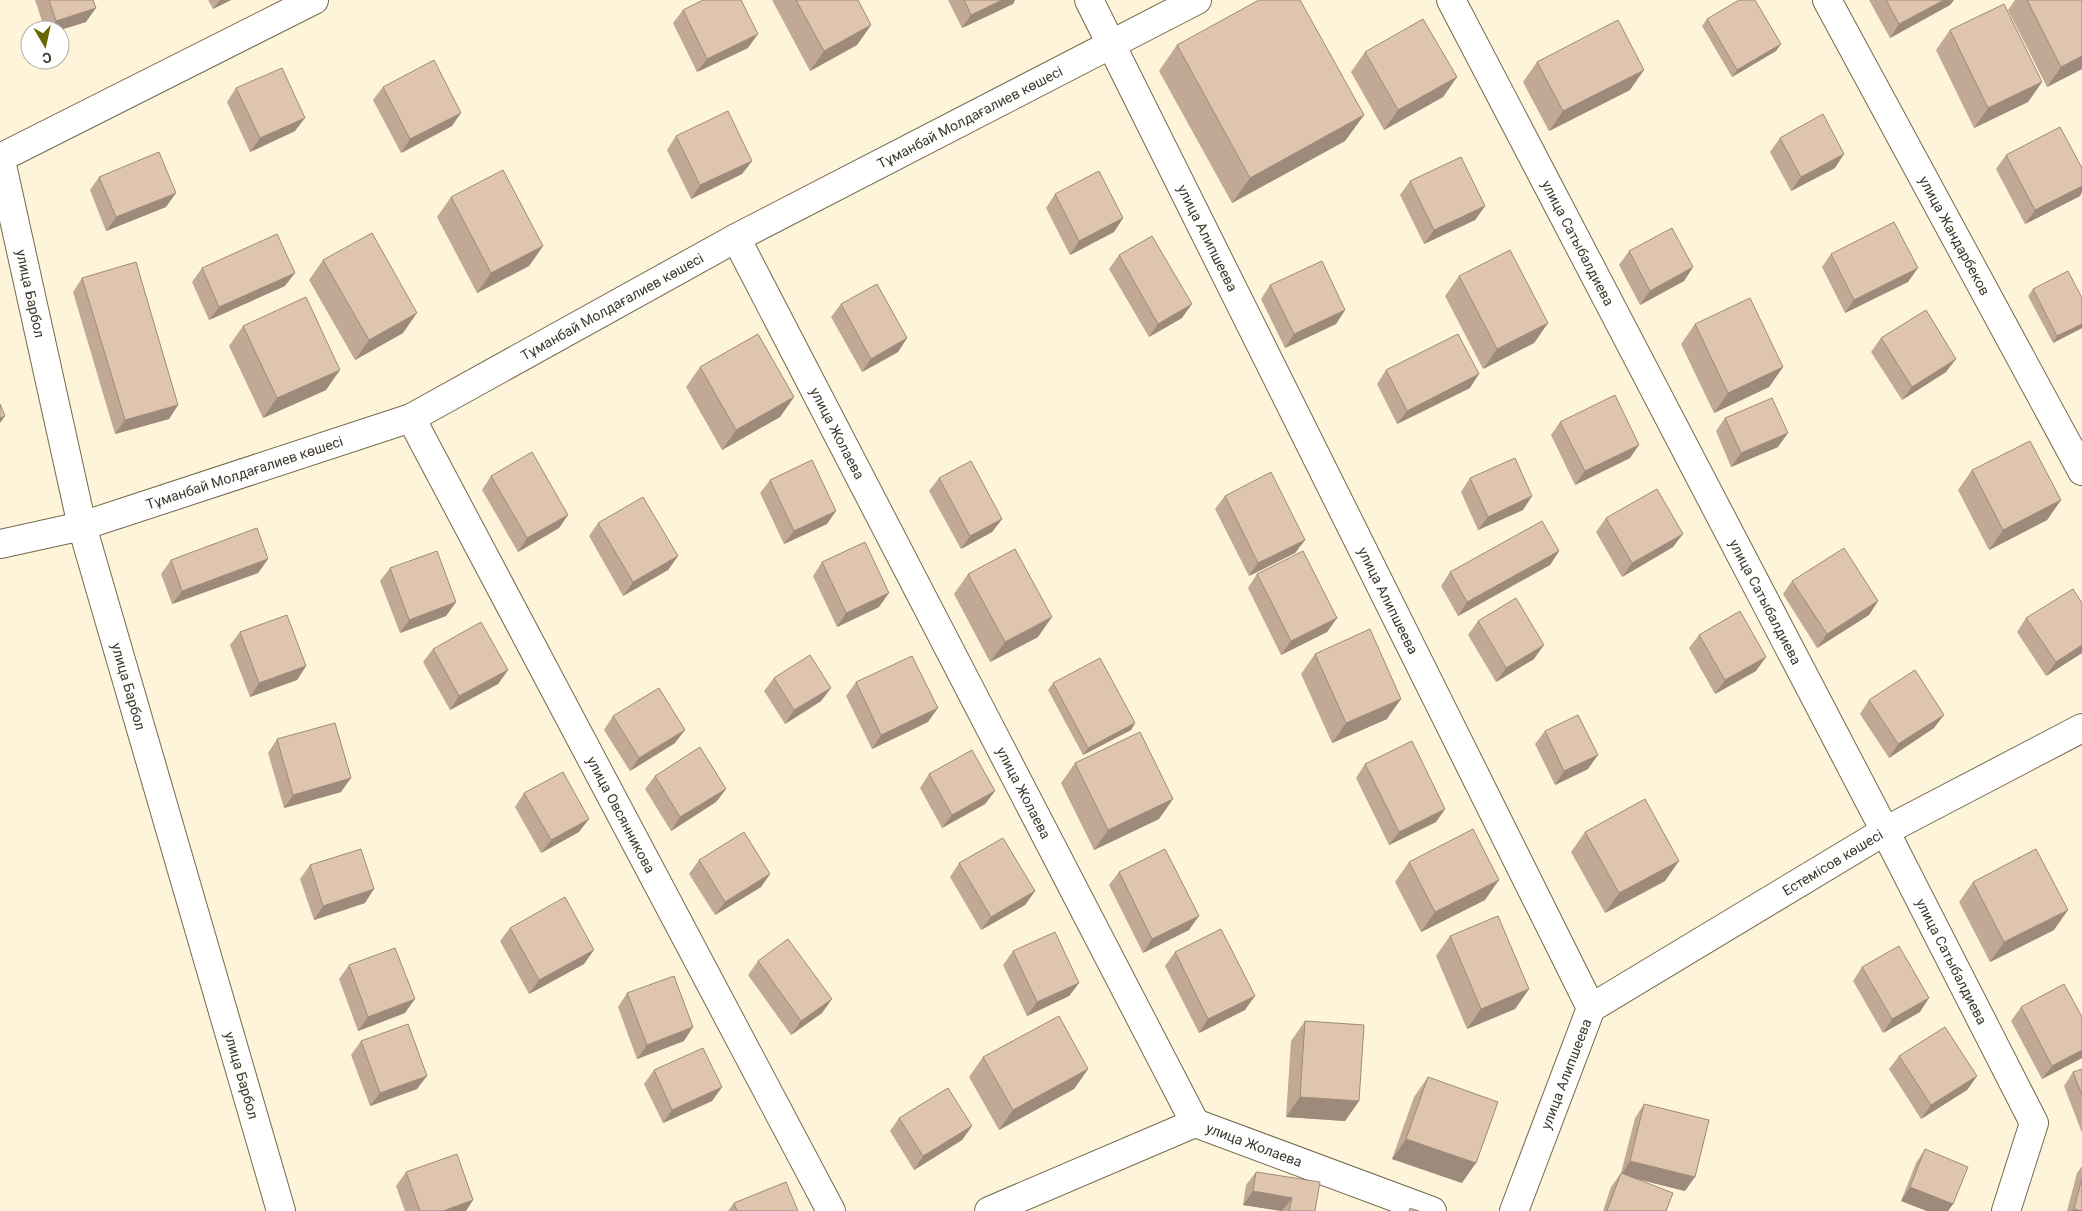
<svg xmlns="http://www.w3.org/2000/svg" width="2082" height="1211" font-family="Roboto,sans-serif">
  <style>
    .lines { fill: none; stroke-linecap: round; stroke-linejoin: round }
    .street-casing { stroke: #75694d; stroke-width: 30 }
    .street { stroke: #fff; stroke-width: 28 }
    .wall { fill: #c1a996 }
    .shaded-wall { fill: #9d8a7a }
    .building { fill: #e0c5ae; stroke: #9d8a7a }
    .labels { text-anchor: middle; stroke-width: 4; stroke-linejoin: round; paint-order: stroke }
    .street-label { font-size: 14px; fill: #3e392c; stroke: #fff }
  </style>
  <rect width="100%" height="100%" fill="#fef4da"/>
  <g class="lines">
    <defs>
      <g id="street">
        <path id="s1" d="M1089,0L1591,1008L1514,1211"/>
        <path id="s2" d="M1451,0L1885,831L2034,1123L2006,1211"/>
        <path id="s3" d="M1827,0L2082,471"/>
        <path id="s4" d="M0,156L82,526L281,1211"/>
        <path d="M0,158L314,0"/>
        <path id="s5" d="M736,238L1195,1123L1432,1211"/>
        <path id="s6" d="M411,418L831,1211"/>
        <path id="s7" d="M0,544L82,526L411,418L736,238L1197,0"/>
        <path id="s8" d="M1591,1008L1885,831L2082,728"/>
        <path d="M989,1211L1195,1123"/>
      </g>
    </defs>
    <use href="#street" class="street-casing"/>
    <use href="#street" class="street"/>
  </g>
  <path class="wall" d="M35,0H93L86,22L60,30H45Z
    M208,0H231L213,9Z
    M772,0H858L871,25L857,45L810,71Z
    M948,0H1015L1013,4L962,28Z
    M1869,0H1954L1950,5L1890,38Z
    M2015,0H2082V69L2047,87L2008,10Z
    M683,10L748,48L697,72L673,23Z
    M1707,19L1776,51L1732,77L1702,26Z
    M1950,30L2042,82L2028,102L1974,128L1936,50Z
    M1177,45L1364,115L1345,141L1232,203L1159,71Z
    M1365,52L1457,77L1443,97L1384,130L1351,72Z
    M1537,62L1630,90L1549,131L1523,82Z
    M383,87L452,126L401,153L373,100Z
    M236,88L295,131L250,152L227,102Z
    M676,136L752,161L742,174L691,199L667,150Z
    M1780,138L1835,168L1791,191L1770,152Z
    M2006,155L2080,196L2025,224L1996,169Z
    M99,177L166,207L106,231L90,190Z
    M1410,181L1485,206L1475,220L1424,244L1400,195Z
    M1055,194L1123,218L1114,232L1070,255L1046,208Z
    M451,197L543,246L529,266L477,293L437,217Z
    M1629,251L1693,267L1684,281L1640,305L1619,265Z
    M1831,254L1908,282L1845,313L1822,267Z
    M1119,255L1182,318L1149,337L1109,269Z
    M323,260L403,333L355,360L309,280Z
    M202,268L285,286L209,320L192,282Z
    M1459,276L1548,323L1534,343L1483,369L1445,296Z
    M82,278L178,405L169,419L115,434L73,292Z
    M1270,285L1345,310L1336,324L1285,348L1261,299Z
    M2033,289L2082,298V328L2053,343L2028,296Z
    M841,304L907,338L898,352L862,372L831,317Z
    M1695,324L1783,367L1769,387L1714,413L1681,344Z
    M243,326L326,390L263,418L229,346Z
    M1881,338L1946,372L1902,400L1871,352Z
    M700,367L794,397L780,417L722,450L686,387Z
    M1386,370L1470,388L1397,424L1377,384Z
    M1725,418L1778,447L1731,467L1716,431Z
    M1560,422L1630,458L1575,485L1551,435Z
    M1972,470L2061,500L2047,520L1989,550L1958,490Z
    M491,476L568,515L559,528L518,552L482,490Z
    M939,478L1002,519L992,532L961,549L929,491Z
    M1470,478L1532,496L1523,510L1478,530L1461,492Z
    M770,480L827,524L784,544L760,493Z
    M1225,496L1305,540L1295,553L1249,576L1215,509Z
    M1606,518L1673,547L1622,577L1596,532Z
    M598,523L678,556L668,570L623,596L589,536Z
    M1559,551L1550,565L1458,616L1441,586L1450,572Z
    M268,559L258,573L172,604L161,574L171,560Z
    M822,562L879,607L837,627L813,576Z
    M390,568L456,602L446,616L400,633L380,581Z
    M968,574L1038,637L990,662L954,594Z
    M1257,574L1337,618L1327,632L1281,655L1248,588Z
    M1792,581L1878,601L1869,615L1817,648L1783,594Z
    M2082,603V653L2046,676L2017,632L2026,618Z
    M1478,621L1534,659L1496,682L1468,635Z
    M240,632L306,666L297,680L250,697L230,645Z
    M1699,635L1756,671L1715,694L1689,648Z
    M433,649L508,670L498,684L450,710L423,662Z
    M1315,654L1387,719L1332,743L1301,674Z
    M774,678L831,688L821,701L785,724L764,691Z
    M856,682L928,722L872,749L846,696Z
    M1053,683L1135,723L1131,730L1083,755L1048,690Z
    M1869,700L1934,728L1889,758L1860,714Z
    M613,716L675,743L630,771L604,730Z
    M1545,731L1588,769L1555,785L1535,744Z
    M277,739L341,792L284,808L268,753Z
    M1075,763L1159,819L1094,850L1061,783Z
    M1365,764L1445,809L1436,822L1389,845L1356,778Z
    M929,774L995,791L985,804L942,828L920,788Z
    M655,776L726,789L716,802L671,831L645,789Z
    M524,793L579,832L541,853L515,807Z
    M1585,832L1665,881L1605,913L1571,852Z
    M699,860L770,874L761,887L715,915L689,874Z
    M1409,862L1485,900L1421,932L1395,882Z
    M959,863L1035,891L1025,905L981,930L950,877Z
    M310,865L365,903L314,920L300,879Z
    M1119,872L1189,930L1143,953L1109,885Z
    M1973,882L2054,930L1990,962L1959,902Z
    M510,928L584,964L529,994L500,941Z
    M1450,936L1529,989L1515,1009L1467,1029L1436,956Z
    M1013,951L1079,983L1069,996L1027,1016L1003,965Z
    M1175,952L1245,1010L1199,1033L1165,966Z
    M758,961L822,1013L791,1035L748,975Z
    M349,965L405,1013L358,1031L339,979Z
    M1862,967L1920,1012L1883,1033L1853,981Z
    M627,993L684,1041L637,1059L618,1007Z
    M2021,1007L2082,1058L2042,1079L2011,1021Z
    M1305,1021L1359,1101L1345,1121L1286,1117L1291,1041Z
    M361,1041L417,1089L370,1106L351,1055Z
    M1899,1056L1977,1076L1967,1090L1921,1119L1889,1069Z
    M983,1057L1088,1069L1074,1089L999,1130L969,1077Z
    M2082,1069V1133L2064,1086L2073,1072Z
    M654,1070L722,1087L712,1101L663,1123L644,1084Z
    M1428,1077L1462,1183L1392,1159L1414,1097Z
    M1644,1104L1685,1191L1633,1178L1666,1211H1603L1611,1187L1621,1173L1635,1118Z
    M899,1118L972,1126L962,1140L914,1170L890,1131Z
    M1925,1149L1953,1204L1948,1211H1927L1901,1201L1916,1163Z
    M2082,1166V1211H2067L2077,1173Z
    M406,1172L466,1211H405L396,1186Z
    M1256,1172L1315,1211H1281L1243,1205L1246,1185Z
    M734,1203L798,1211H728Z"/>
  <path class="shaded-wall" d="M220,0H231L213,9Z
    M1002,0H1015L1013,4L962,28L971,15Z
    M1944,0H1954L1950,5L1890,38L1899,24Z
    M96,8L86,22L60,30H50L56,21Z
    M871,25L857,45L810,71L824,51Z
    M758,34L748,48L697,72L707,59Z
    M1781,44L1776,51L1732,77L1737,70Z
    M2082,56V69L2047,87L2061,67Z
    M1644,70L1630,90L1549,131L1563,111Z
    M1457,77L1443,97L1384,130L1398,110Z
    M2042,82L2028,102L1974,128L1988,108Z
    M461,113L452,126L401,153L410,139Z
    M1364,115L1345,141L1232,203L1250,178Z
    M305,118L295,131L250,152L260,138Z
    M1844,154L1835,168L1791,191L1801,177Z
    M752,161L742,174L691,199L700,185Z
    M2082,186V192L2080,196L2025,224L2035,210Z
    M176,193L166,207L106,231L116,217Z
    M1485,206L1475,220L1424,244L1434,230Z
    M1123,218L1114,232L1070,255L1079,241Z
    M543,246L529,266L477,293L491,273Z
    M1693,267L1684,281L1640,305L1650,291Z
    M1918,268L1908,282L1845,313L1854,300Z
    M295,273L285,286L209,320L219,307Z
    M1192,304L1182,318L1149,337L1158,324Z
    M1345,310L1336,324L1285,348L1294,334Z
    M417,313L403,333L355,360L369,340Z
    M1548,323L1534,343L1483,369L1497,349Z
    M2082,324V328L2053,343L2057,336Z
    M907,338L898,352L862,372L871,359Z
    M1956,359L1946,372L1902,400L1912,387Z
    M1783,367L1769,387L1714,413L1728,393Z
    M340,370L326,390L263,418L277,398Z
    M1479,374L1470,388L1397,424L1407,411Z
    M794,397L780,417L722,450L736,430Z
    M178,405L169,419L115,434L125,420Z
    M5,416L0,423V418Z
    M1788,433L1778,447L1731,467L1741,453Z
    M1639,445L1630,458L1575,485L1585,471Z
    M1532,496L1523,510L1478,530L1488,517Z
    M2061,500L2047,520L1989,550L2003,530Z
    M836,511L827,524L784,544L794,531Z
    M568,515L559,528L518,552L527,538Z
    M1002,519L992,532L961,549L970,536Z
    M1683,534L1673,547L1622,577L1632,563Z
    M1305,540L1295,553L1249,576L1258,563Z
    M1559,551L1550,565L1458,616L1467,602Z
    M678,556L668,570L623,596L633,582Z
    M268,559L258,573L172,604L182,591Z
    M889,593L879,607L837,627L846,613Z
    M1878,601L1869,615L1817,648L1827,634Z
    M456,602L446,616L400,633L409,620Z
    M1052,617L1038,637L990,662L1005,642Z
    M1337,618L1327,632L1281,655L1291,641Z
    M1544,645L1534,659L1496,682L1506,668Z
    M2082,645V653L2046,676L2056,662Z
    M1766,657L1756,671L1715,694L1725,680Z
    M306,666L297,680L250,697L259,683Z
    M508,670L498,684L450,710L459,696Z
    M831,688L821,701L785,724L794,710Z
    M1401,699L1387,719L1332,743L1346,723Z
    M938,708L928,722L872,749L881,735Z
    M1944,715L1934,728L1889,758L1898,744Z
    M1135,723L1131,730L1083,755L1088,748Z
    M685,730L675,743L630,771L639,758Z
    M1598,755L1588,769L1555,785L1564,771Z
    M351,778L341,792L284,808L293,795Z
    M726,789L716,802L671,831L680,817Z
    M995,791L985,804L942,828L952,815Z
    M1173,799L1159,819L1094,850L1108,830Z
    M1445,809L1436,822L1389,845L1399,832Z
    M589,819L579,832L541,853L551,840Z
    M1679,861L1665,881L1605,913L1619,893Z
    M770,874L761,887L715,915L725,902Z
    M1499,880L1485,900L1421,932L1435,912Z
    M374,889L365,903L314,920L323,906Z
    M1035,891L1025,905L981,930L991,917Z
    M2068,910L2054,930L1990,962L2004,942Z
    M1199,916L1189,930L1143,953L1152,939Z
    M594,950L584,964L529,994L539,980Z
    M1079,983L1069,996L1027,1016L1037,1002Z
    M1529,989L1515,1009L1467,1029L1481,1009Z
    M1255,996L1245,1010L1199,1033L1208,1019Z
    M1929,998L1920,1012L1883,1033L1892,1019Z
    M415,999L405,1013L358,1031L368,1017Z
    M832,999L822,1013L791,1035L801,1021Z
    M693,1027L684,1041L637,1059L647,1045Z
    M2082,1050V1058L2042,1079L2052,1066Z
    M1088,1069L1074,1089L999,1130L1013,1110Z
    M427,1076L417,1089L370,1106L380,1093Z
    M1977,1076L1967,1090L1921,1119L1931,1105Z
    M722,1087L712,1101L663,1123L672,1110Z
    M1300,1097L1359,1101L1345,1121L1286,1117Z
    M972,1126L962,1140L914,1170L923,1156Z
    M1406,1139L1476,1163L1462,1183L1392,1159Z
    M1630,1161L1695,1177L1685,1191L1621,1175Z
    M1910,1187L1953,1204L1948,1211H1927L1901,1201Z
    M1253,1191L1292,1198L1282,1211L1243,1205Z
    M473,1200L466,1211H443Z
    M2074,1209L2082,1211H2072Z"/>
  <path class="building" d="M49,0H93L96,8L56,21Z
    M703,0H741L758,34L707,59L683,10Z
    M796,0H858L871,25L824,51Z
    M964,0H1002L971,15Z
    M1259,0H1300L1364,115L1250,178L1177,45Z
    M1739,0H1755L1781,44L1737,70L1707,19Z
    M1886,0H1944L1899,24Z
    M2027,0H2082V56L2061,67Z
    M2004,4L2042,82L1988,108L1950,30Z
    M1423,19L1457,77L1398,110L1365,52Z
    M1618,20L1644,70L1563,111L1537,62Z
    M434,60L461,113L410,139L383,87Z
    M282,68L305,118L260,138L236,88Z
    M728,111L752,161L700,185L676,136Z
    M1823,114L1844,154L1801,177L1780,138Z
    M2060,127L2082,168V186L2035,210L2006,155Z
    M159,152L176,193L116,217L99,177Z
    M1461,157L1485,206L1434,230L1410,181Z
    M503,170L543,246L491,273L451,197Z
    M1099,171L1123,218L1079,241L1055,194Z
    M1894,222L1918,268L1854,300L1831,254Z
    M1672,228L1693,267L1650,291L1629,251Z
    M372,233L417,313L369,340L323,260Z
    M277,234L295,273L219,307L202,268Z
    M1152,236L1192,304L1158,324L1119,255Z
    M1510,250L1548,323L1497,349L1459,276Z
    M1322,261L1345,310L1294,334L1270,285Z
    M136,262L178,405L125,420L82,278Z
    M2068,271L2082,298V324L2057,336L2033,289Z
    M877,284L907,338L871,359L841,304Z
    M306,297L340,370L277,398L243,326Z
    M1750,298L1783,367L1728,393L1695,324Z
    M1926,310L1956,359L1912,387L1881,338Z
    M758,334L794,397L736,430L700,367Z
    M1458,334L1479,374L1407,411L1386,370Z
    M1615,395L1639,445L1585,471L1560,422Z
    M1772,398L1788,433L1741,453L1725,418Z
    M0,404L5,416L0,418Z
    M2030,441L2061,500L2003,530L1972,470Z
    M532,452L568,515L527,538L491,476Z
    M1515,458L1532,496L1488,517L1470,478Z
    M812,460L836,511L794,531L770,480Z
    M971,461L1002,519L970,536L939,478Z
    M1271,472L1305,540L1258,563L1225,496Z
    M1657,489L1683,534L1632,563L1606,518Z
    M643,497L678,556L633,582L598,523Z
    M1542,521L1559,551L1467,602L1450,572Z
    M257,528L268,559L182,591L171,560Z
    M865,542L889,593L846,613L822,562Z
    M1844,548L1878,601L1827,634L1792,581Z
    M1015,549L1052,617L1005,642L968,574Z
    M437,551L456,602L409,620L390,568Z
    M1303,551L1337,618L1291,641L1257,574Z
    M2073,589L2082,603V645L2056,662L2026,618Z
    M1516,598L1544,645L1506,668L1478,621Z
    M1740,611L1766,657L1725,680L1699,635Z
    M287,615L306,666L259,683L240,632Z
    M481,622L508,670L459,696L433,649Z
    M1370,629L1401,699L1346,723L1315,654Z
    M810,655L831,688L794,710L774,678Z
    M912,656L938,708L881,735L856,682Z
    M1100,658L1135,723L1088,748L1053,683Z
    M1915,670L1944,715L1898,744L1869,700Z
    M659,688L685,730L639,758L613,716Z
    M1578,715L1598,755L1564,771L1545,731Z
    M335,723L351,778L293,795L277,739Z
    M1140,732L1173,799L1108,830L1075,763Z
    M1412,741L1445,809L1399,832L1365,764Z
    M700,747L726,789L680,817L655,776Z
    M972,750L995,791L952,815L929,774Z
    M563,772L589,819L551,840L524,793Z
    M1645,799L1679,861L1619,893L1585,832Z
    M1473,829L1499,880L1435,912L1409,862Z
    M744,832L770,874L725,902L699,860Z
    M1003,838L1035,891L991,917L959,863Z
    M361,849L374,889L323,906L310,865Z
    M1165,849L1199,916L1152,939L1119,872Z
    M2036,849L2068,910L2004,942L1973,882Z
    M565,897L594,950L539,980L510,928Z
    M1498,916L1529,989L1481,1009L1450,936Z
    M1221,929L1255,996L1208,1019L1175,952Z
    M1055,932L1079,983L1037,1002L1013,951Z
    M788,939L832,999L801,1021L758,961Z
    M1899,946L1929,998L1892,1019L1862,967Z
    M395,948L415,999L368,1017L349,965Z
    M674,976L693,1027L647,1045L627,993Z
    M2064,984L2082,1017V1050L2052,1066L2021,1007Z
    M1059,1016L1088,1069L1013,1110L983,1057Z
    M1305,1021L1364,1025L1359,1101L1300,1097Z
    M408,1024L427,1076L380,1093L361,1041Z
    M1945,1027L1977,1076L1931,1105L1899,1056Z
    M703,1048L722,1087L672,1110L654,1070Z
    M2082,1069V1095L2073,1072Z
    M1428,1077L1498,1102L1476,1163L1406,1139Z
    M948,1088L972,1126L923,1156L899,1118Z
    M1644,1104L1709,1120L1695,1177L1630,1161Z
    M1925,1149L1968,1167L1953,1204L1910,1187Z
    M457,1154L473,1200L443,1211H420L406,1172Z
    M1256,1172L1320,1182L1315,1211H1289L1292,1198L1253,1191Z
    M1621,1173L1673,1193L1666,1211H1607Z
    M2082,1178V1211L2074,1209Z
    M786,1182L798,1211H737L734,1203Z
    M1410,1208L1419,1211H1409Z"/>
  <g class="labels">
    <g class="street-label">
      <text dy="5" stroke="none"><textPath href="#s7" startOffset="1065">Тұманбай Молдағалиев көшесі</textPath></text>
      <text dy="5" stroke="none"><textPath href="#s3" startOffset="268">улица Жандарбеков</textPath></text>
      <text dy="5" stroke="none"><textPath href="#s1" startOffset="266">улица Алипшеева</textPath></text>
      <text dy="5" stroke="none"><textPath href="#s2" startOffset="274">улица Сатыбалдиева</textPath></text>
      <text dy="5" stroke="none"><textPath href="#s4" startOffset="141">улица Барбол</textPath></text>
      <text dy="5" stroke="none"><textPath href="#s7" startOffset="660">Тұманбай Молдағалиев көшесі</textPath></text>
      <text dy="5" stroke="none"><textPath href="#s5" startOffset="220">улица Жолаева</textPath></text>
      <text dy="5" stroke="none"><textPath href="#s7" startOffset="255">Тұманбай Молдағалиев көшесі</textPath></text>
      <text dy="5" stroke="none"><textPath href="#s1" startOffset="671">улица Алипшеева</textPath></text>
      <text dy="5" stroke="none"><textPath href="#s2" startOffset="679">улица Сатыбалдиева</textPath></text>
      <text dy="5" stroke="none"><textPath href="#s4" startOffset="546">улица Барбол</textPath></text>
      <text dy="5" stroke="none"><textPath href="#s5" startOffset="625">улица Жолаева</textPath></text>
      <text dy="5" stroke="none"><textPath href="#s6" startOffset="449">улица Овсянникова</textPath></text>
      <text dy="5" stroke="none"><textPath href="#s8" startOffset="282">Естемісов көшесі</textPath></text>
      <text dy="5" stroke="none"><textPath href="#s2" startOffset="1084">улица Сатыбалдиева</textPath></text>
      <text transform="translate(1566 1074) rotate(-69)" y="5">улица Алипшеева</text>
      <text dy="5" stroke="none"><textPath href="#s4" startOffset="951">улица Барбол</textPath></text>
      <text dy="5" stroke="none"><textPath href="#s5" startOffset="1060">улица Жолаева</textPath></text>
    </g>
  </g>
  <g transform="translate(45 45) rotate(171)"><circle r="24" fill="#ffffff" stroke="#b2b0ab"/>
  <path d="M0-4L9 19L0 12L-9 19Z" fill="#686802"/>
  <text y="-8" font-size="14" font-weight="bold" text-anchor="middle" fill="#3e392c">С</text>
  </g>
</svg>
